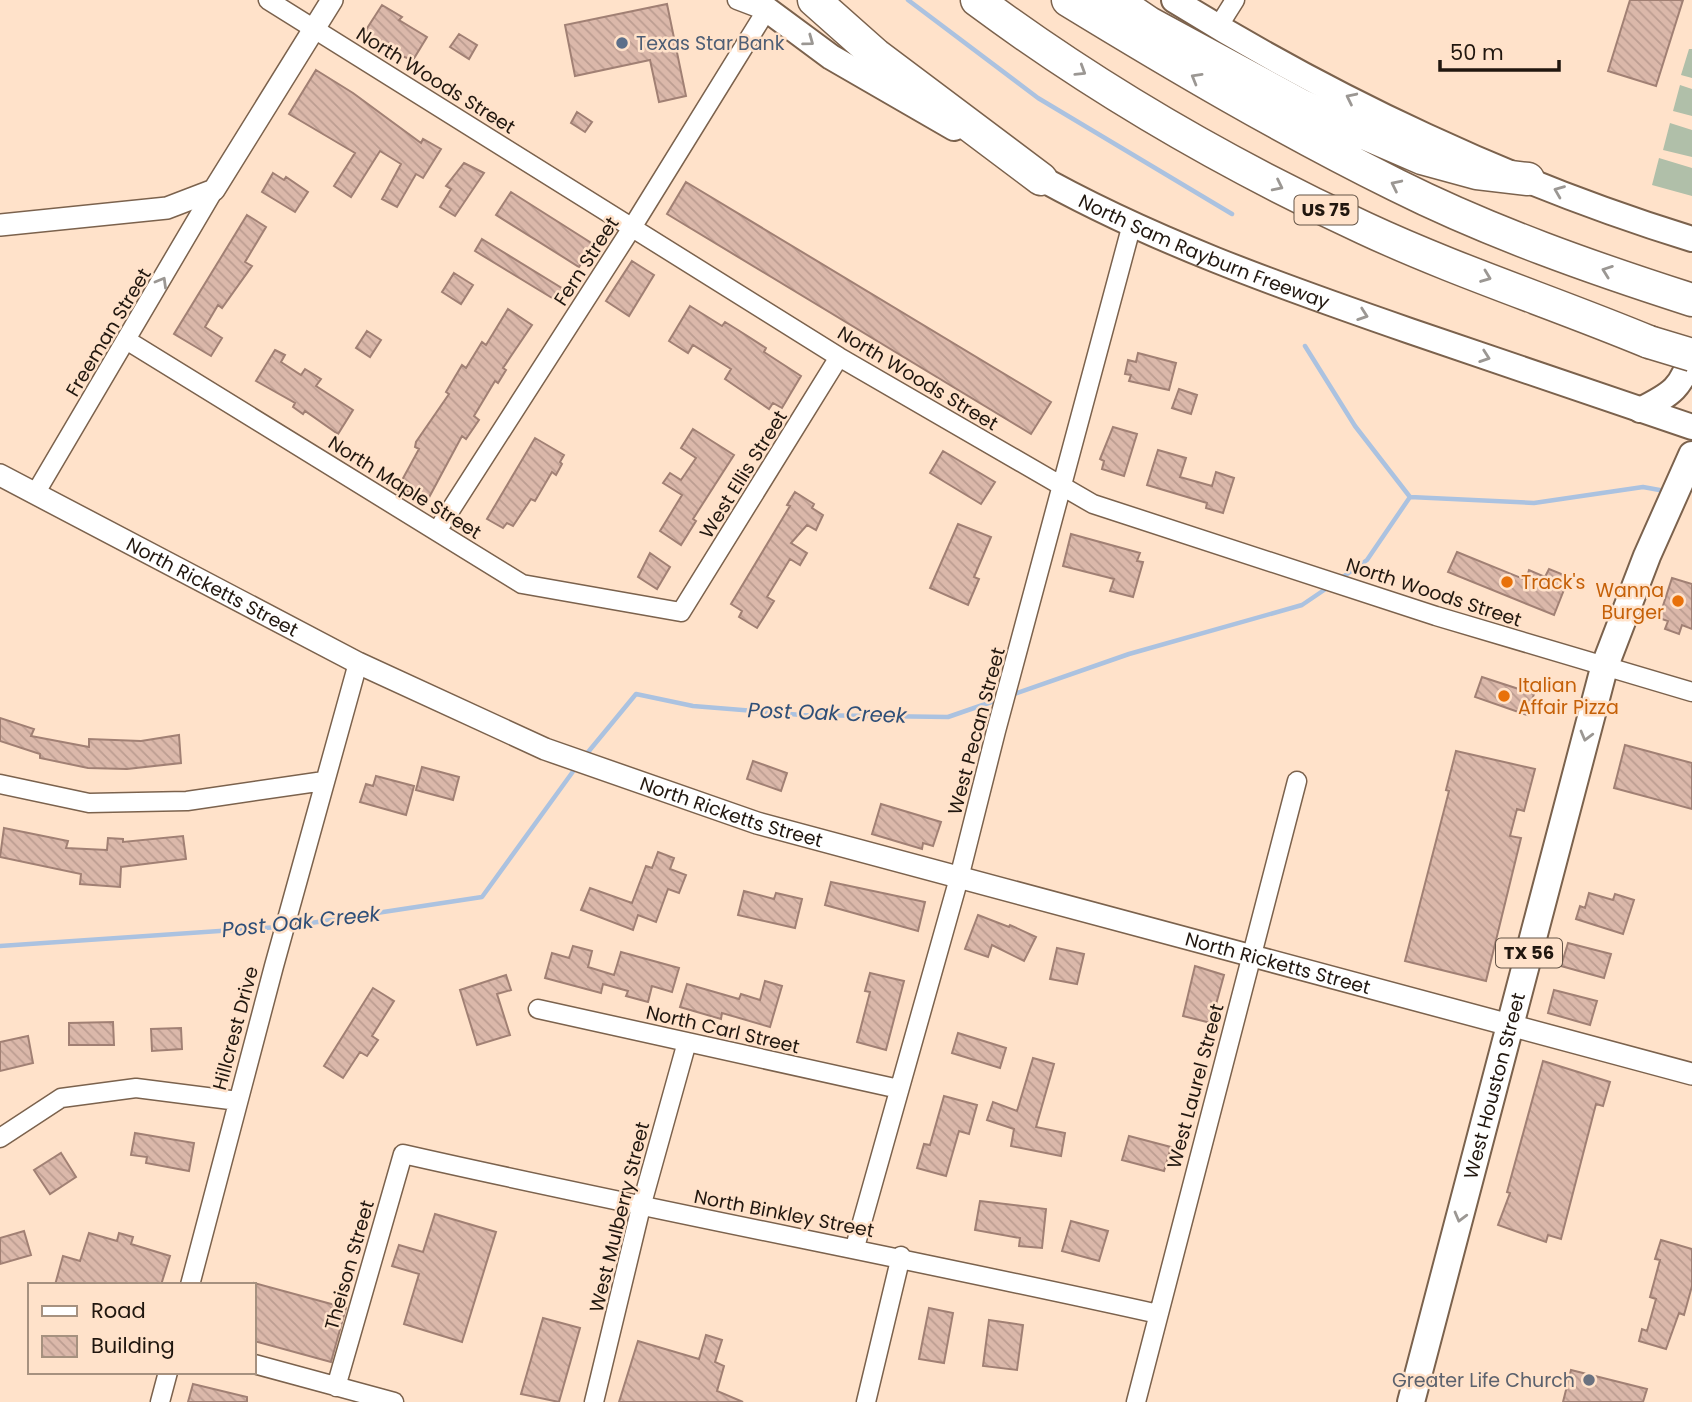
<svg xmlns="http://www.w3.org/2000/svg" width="1692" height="1402" font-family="Poppins,sans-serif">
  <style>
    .green { fill: #b0bfa9 }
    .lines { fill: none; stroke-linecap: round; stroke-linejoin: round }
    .stream { stroke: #abc2e0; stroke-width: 4.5 }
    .building { fill: url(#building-back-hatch); stroke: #a18074; stroke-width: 2 }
    .minor-casing { stroke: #7b624d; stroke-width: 21 }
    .tertiary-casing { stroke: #7b624d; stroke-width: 24 }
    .secondary-casing { stroke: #7b624d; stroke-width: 28 }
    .primary-casing { stroke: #7b624d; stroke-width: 30 }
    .motorway-casing { stroke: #7b624d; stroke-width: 35 }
    .minor { stroke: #fff; stroke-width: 18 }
    .tertiary { stroke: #fff; stroke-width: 21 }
    .secondary { stroke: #fff; stroke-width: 24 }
    .primary { stroke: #fff; stroke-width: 26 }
    .motorway { stroke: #fff; stroke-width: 32 }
    .motorway-bridge-casing { stroke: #7b624d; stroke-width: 35; stroke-linecap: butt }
    .motorway-bridge { stroke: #fff; stroke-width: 32 }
    .oneway { stroke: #9b9793 }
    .service-dot { fill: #5c6f8a; stroke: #ffe2ca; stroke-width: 2.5 }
    .food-dot { fill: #e8710a; stroke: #ffe2ca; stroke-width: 2.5 }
    .worship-dot { fill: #6b7280; stroke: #ffe2ca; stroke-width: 2.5 }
    .labels { text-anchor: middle; stroke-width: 5; stroke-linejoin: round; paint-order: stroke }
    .shield { fill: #ffe2ca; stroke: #645447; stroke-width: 2 }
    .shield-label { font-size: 18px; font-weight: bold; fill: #21170f }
    .service-label { font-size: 19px; fill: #4e5e75; stroke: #ffe2ca; text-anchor: start }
    .street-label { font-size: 19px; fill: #21170f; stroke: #ffe2ca }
    .food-label { font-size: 19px; fill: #c56008; stroke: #ffe2ca; text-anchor: start }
    .worship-label { font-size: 19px; fill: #5b616d; stroke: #ffe2ca; text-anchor: end }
    .water-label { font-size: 21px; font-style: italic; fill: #2f4f78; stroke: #ffe2ca }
  </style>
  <defs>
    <pattern id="building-back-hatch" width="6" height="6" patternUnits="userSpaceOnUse" patternTransform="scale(1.75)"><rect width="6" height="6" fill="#dbb8aa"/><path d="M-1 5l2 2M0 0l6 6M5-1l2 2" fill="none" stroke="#bc9d91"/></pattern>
  </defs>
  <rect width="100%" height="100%" fill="#ffe2ca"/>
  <path class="green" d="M1689,49H1692V78L1681,75Z
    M1680,85L1692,89V116L1673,111Z
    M1670,123L1692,130V157L1663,150Z
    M1659,158L1692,168V196L1652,185Z"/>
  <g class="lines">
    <path class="stream" d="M908,0L1038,98L1232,214
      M1305,346L1355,426L1410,497
      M1340,579L1367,560L1410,497L1534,503L1643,487L1665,491
      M1011,695L1129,654L1302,605L1330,586
      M584,757L636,694L693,706L802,715L948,717L1000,699
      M291,926L482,897L577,766
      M0,946L278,927"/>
  </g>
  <path class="building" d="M1630,0H1683L1656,86L1608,71Z
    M667,4L686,96L659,102L650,60L575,76L565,25Z
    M382,5L402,17L399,20L427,37L413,60L393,53L364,33Z
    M459,34L477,45L469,59L450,47Z
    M316,70L353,93L421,143L423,139L441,149L423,178L416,174L397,207L382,199L401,164L380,151L351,197L334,186L355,153L289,114Z
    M577,112L592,122L585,132L571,123Z
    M464,163L484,173L455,216L440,207L451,189L446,186Z
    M273,173L284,180L286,177L308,192L295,212L262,192Z
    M686,182L1051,402L1031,434L667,214Z
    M511,192L593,244L579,267L496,215Z
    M247,215L266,227L245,262L252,266L222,308L218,305L205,327L222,338L211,356L174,334Z
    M482,239L565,290L557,301L475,251Z
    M632,261L654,275L629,316L606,301Z
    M454,273L473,285L461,304L442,292Z
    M690,306L722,326L725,322L738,330L766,348L764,352L801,376L782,408L773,403L769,409L725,379L731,369L693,345L688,353L669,341Z
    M508,309L532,325L503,368L506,370L498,383L495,381L474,416L479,420L466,439L462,436L426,503L402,488L404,484L401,482L419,449L415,447L416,442L449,394L446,392L462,365L466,368L482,342L486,345Z
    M367,331L381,340L370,357L356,348Z
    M275,350L285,355L281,362L301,375L305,369L321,379L316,386L353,410L338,434L305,411L303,414L293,407L295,403L256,381Z
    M1138,353L1176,363L1169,390L1129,381L1131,375L1125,374L1128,360L1136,362Z
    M1179,389L1197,395L1191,414L1172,408Z
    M1113,427L1137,434L1124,476L1102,469L1104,461L1100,459Z
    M693,429L734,455L693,519L696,521L681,545L660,531L682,495L663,483L670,473L681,480L696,458L681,448Z
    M535,438L564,455L560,462L562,464L556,475L552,472L535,501L531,499L513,526L507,523L503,528L487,519Z
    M1158,450L1186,458L1180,477L1212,486L1216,472L1234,478L1223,513L1206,508L1207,503L1147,485Z
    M943,451L995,482L981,504L930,473Z
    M795,492L814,504L812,508L823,515L816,530L807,525L791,543L807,553L800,565L790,559L767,597L774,601L757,628L739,617L742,611L731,604L790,506L787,505Z
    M958,524L991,537L974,577L979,579L968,605L930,588Z
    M1071,534L1140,553L1137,561L1143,562L1133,597L1110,591L1114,579L1063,566Z
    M1457,552L1526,580L1529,570L1545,577L1549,569L1569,577L1554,615L1448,572Z
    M650,553L670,567L657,589L638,577Z
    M1672,578L1692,584V629L1682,625L1679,634L1665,629L1668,621L1659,618Z
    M1482,677L1534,694L1527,715L1475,697Z
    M0,718L34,729L31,736L89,747V739L141,741L179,735L181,763L127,769L88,768L40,758V754L0,741Z
    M1625,745L1692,763V809L1614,788Z
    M1456,751L1535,769L1524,811L1517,809L1510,836L1521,838L1486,981L1405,961L1449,791L1446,790Z
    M753,761L787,773L781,791L747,779Z
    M422,767L459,777L453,800L416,790Z
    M376,776L414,786L406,815L360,802L366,784L373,786Z
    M881,804L941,822L933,846L923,843L922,849L872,834Z
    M4,828L68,841L66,848L107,850L108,838L123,839V842L183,836L186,859L121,867L120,887L80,884L81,874L0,857Z
    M658,852L674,858L670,869L686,875L679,893L668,889L656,922L638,915L633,930L581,910L590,888L632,903L646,866L652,868Z
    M831,882L925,902L918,931L825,905Z
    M744,891L774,899L776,893L802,899L795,928L738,915Z
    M1589,893L1613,900L1615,894L1634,900L1623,934L1576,919L1580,906L1585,908Z
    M978,915L1009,927L1010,925L1036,937L1024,961L992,945L988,957L965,949Z
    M1568,943L1611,954L1604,978L1561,966Z
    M573,946L592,951L588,967L614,975L621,952L679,968L672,992L652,986L648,1002L626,996L628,991L603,984L601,993L545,978L552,953L569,958Z
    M1057,948L1084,954L1077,984L1050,979Z
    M1195,966L1224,975L1211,1023L1183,1016Z
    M870,973L904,981L886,1050L857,1042L870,992L865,991Z
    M506,975L511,990L497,994L510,1035L477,1045L460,990Z
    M765,981L782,986L770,1027L722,1013L721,1019L680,1007L687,984L739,999L741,994L760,1000Z
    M373,988L394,1001L372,1036L378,1040L367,1056L360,1052L343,1078L324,1066Z
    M1554,990L1597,1001L1590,1025L1548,1013Z
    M113,1022L114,1045H69V1023Z
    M181,1028L182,1049L152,1051L151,1029Z
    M958,1033L1006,1048L1000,1068L952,1053Z
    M28,1036L33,1063L0,1071V1042Z
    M1033,1058L1054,1064L1036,1127L1065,1133L1061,1156L1011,1146L1014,1129L987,1120L993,1102L1017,1111Z
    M1543,1061L1610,1082L1603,1106L1596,1104L1561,1239L1548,1235L1546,1242L1498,1225L1510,1193L1507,1192Z
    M944,1096L977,1105L969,1134L959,1131L946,1176L917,1168L924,1144L930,1145Z
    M135,1133L194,1143L189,1171L146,1163L147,1157L131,1155Z
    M1129,1136L1171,1147L1164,1171L1122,1160Z
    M61,1153L76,1177L50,1194L34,1170Z
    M980,1201L1046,1209L1042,1248L1019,1246L1020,1238L975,1230Z
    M435,1214L496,1232L462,1342L404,1324L419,1274L392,1266L399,1245L423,1252Z
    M1071,1221L1108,1231L1099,1261L1062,1251Z
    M24,1231L31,1255L0,1264V1238Z
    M89,1233L117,1241L119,1233L133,1237L131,1244L170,1256L161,1285H55L63,1256L80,1261Z
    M1661,1240L1692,1249V1286L1684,1315L1679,1313L1666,1349L1639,1341L1642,1329L1647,1331L1656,1299L1650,1297L1660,1260L1655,1259Z
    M254,1283L346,1308L331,1362L254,1341Z
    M929,1308L953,1313L944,1363L919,1359Z
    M543,1318L580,1328L559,1402L521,1394Z
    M989,1320L1023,1325L1017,1370L983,1366Z
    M706,1335L722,1340L715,1362L724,1366L717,1391L743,1402H619L638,1341L699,1359Z
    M1571,1370L1647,1389L1643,1402H1563Z
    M193,1384L247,1397V1402H188Z"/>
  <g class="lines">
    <defs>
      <path id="minor" d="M268,0L839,357L1093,504L1436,616L1692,692
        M1218,27L1235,0
        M128,341L522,584L681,612L839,357
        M35,494L214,190
        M437,531L633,226L766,11L737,0
        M0,784L89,803L187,801L324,781
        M538,1009L899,1089
        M0,1138L61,1098L136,1088L238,1101
        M855,1247L959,878L996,731L1132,224
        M190,1285L274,966L358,663
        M254,1364L394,1402
        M336,1387L403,1154C654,1211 907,1258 1158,1314
        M160,1402L168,1372
        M594,1402L641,1207L687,1042
        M866,1402L901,1256
        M1136,1402L1297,781"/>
      <g id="tertiary">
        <path d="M0,225L167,208L214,190L332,0"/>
        <path id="s1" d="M0,475L358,663L545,749L757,823L1692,1074"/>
      </g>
      <g id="secondary">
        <path d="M754,0L831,57L954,128"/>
        <path d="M1174,0C1333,99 1513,184 1692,239"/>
        <path id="s2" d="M1028,171C1147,239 1280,286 1410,331C1504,363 1598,395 1692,427"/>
        <path d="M1640,410C1672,394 1682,388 1692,353"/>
      </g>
      <g id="primary">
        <path id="s3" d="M1411,1402L1604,668L1647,556L1692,455"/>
      </g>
      <path id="motorway" d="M814,0L876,55L1041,179
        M977,0C1097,89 1228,165 1364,228C1456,271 1555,303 1649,342
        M1068,0C1176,66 1283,129 1396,185C1490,232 1592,268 1692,300
        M1115,0L1149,23L1302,106L1422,158L1477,173L1528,179"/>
    </defs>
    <use href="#minor" class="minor-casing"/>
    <use href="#tertiary" class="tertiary-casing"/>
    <use href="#secondary" class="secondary-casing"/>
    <use href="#primary" class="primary-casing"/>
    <use href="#motorway" class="motorway-casing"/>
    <use href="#minor" class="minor"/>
    <use href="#tertiary" class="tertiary"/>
    <use href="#secondary" class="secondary"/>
    <use href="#primary" class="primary"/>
    <use href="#motorway" class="motorway"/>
    <defs>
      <path id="motorway-bridge" d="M1649,342L1692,355"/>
    </defs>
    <use href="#motorway-bridge" class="motorway-bridge-casing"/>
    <use href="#motorway-bridge" class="motorway-bridge"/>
  </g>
  <defs><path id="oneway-chevron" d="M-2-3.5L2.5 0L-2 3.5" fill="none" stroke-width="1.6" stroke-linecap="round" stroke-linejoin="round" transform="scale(1.75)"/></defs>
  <g class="oneway">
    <use href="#oneway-chevron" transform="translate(809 41) rotate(36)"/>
    <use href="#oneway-chevron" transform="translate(1081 71) rotate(32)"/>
    <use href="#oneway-chevron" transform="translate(1196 78) rotate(-150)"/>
    <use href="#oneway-chevron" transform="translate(1351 98) rotate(-154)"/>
    <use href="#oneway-chevron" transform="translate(1396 185) rotate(-154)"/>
    <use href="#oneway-chevron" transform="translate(1278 186) rotate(26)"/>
    <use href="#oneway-chevron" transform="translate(1559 191) rotate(-158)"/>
    <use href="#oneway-chevron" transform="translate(1607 271) rotate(-160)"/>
    <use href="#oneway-chevron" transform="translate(1486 277) rotate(21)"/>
    <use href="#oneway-chevron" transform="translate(162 282) rotate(-60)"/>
    <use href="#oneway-chevron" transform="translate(1363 315) rotate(19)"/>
    <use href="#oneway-chevron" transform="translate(1485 357) rotate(19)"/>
    <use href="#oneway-chevron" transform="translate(1586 736) rotate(105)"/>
    <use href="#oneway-chevron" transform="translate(1460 1217) rotate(105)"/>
  </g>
  <circle class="service-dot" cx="622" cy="43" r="7"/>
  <g class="food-dot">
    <circle cx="1507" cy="582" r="7"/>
    <circle cx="1678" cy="601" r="7"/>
    <circle cx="1504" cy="696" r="7"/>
  </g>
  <circle class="worship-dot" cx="1589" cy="1380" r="7"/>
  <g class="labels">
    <g class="shield">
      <rect x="1294.5" y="195.5" width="63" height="29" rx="5"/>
      <rect x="1496" y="938.5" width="66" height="29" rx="5"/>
    </g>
    <g class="shield-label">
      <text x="1326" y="216">US 75</text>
      <text x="1529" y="959">TX 56</text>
    </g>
    <g class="service-label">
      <text x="636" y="50">Texas Star Bank</text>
    </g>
    <g class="street-label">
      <text transform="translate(436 80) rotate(32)" y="7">North Woods Street</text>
      <text dy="7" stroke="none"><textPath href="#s2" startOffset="194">North Sam Rayburn Freeway</textPath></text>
      <text transform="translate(586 261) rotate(-57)" y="7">Fern Street</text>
      <text transform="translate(108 332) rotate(-59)" y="7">Freeman Street</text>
      <text transform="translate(918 378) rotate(31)" y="7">North Woods Street</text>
      <text transform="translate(743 474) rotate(-58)" y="7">West Ellis Street</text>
      <text transform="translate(405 487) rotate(32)" y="7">North Maple Street</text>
      <text dy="7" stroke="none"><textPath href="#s1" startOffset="240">North Ricketts Street</textPath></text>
      <text transform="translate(1434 592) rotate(18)" y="7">North Woods Street</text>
      <text transform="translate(976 731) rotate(-75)" y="7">West Pecan Street</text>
      <text dy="7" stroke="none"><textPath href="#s1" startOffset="807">North Ricketts Street</textPath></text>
      <text dy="7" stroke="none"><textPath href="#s1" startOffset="1374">North Ricketts Street</textPath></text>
      <text transform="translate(235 1028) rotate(-75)" y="7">Hillcrest Drive</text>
      <text transform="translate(723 1029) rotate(13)" y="7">North Carl Street</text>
      <text transform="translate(1195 1086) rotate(-75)" y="7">West Laurel Street</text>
      <text dy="7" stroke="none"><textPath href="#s3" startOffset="327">West Houston Street</textPath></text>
      <text transform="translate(784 1213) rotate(11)" y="7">North Binkley Street</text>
      <text transform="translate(619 1217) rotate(-76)" y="7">West Mulberry Street</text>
      <text transform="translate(349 1265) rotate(-74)" y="7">Theison Street</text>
    </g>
    <g class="food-label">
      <text x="1521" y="589">Track's</text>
      <text x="1664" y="597" text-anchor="end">Wanna<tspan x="1664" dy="22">Burger</tspan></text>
      <text x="1518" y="692">Italian<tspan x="1518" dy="22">Affair Pizza</tspan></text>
    </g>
    <g class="worship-label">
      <text x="1575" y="1387">Greater Life Church</text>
    </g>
    <g class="water-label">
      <text transform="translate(827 713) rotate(2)" y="7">Post Oak Creek</text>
      <text transform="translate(301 922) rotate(-6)" y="7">Post Oak Creek</text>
    </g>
  </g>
  <rect x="28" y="1283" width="228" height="91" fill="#ffe2ca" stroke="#a6917f" stroke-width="2"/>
  <rect x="42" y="1306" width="35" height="10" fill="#ffffff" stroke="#a6917f" stroke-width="2"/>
  <text x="91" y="1318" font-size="21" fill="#21170f">Road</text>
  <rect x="42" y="1336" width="35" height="21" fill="url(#building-back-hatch)" stroke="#a6917f" stroke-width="2"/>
  <text x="91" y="1353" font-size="21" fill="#21170f">Building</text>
  <path d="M1440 60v10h119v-10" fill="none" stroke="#21170f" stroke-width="3.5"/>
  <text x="1450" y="60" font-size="21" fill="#21170f" stroke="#ffe2ca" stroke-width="5" paint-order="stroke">50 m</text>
</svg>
